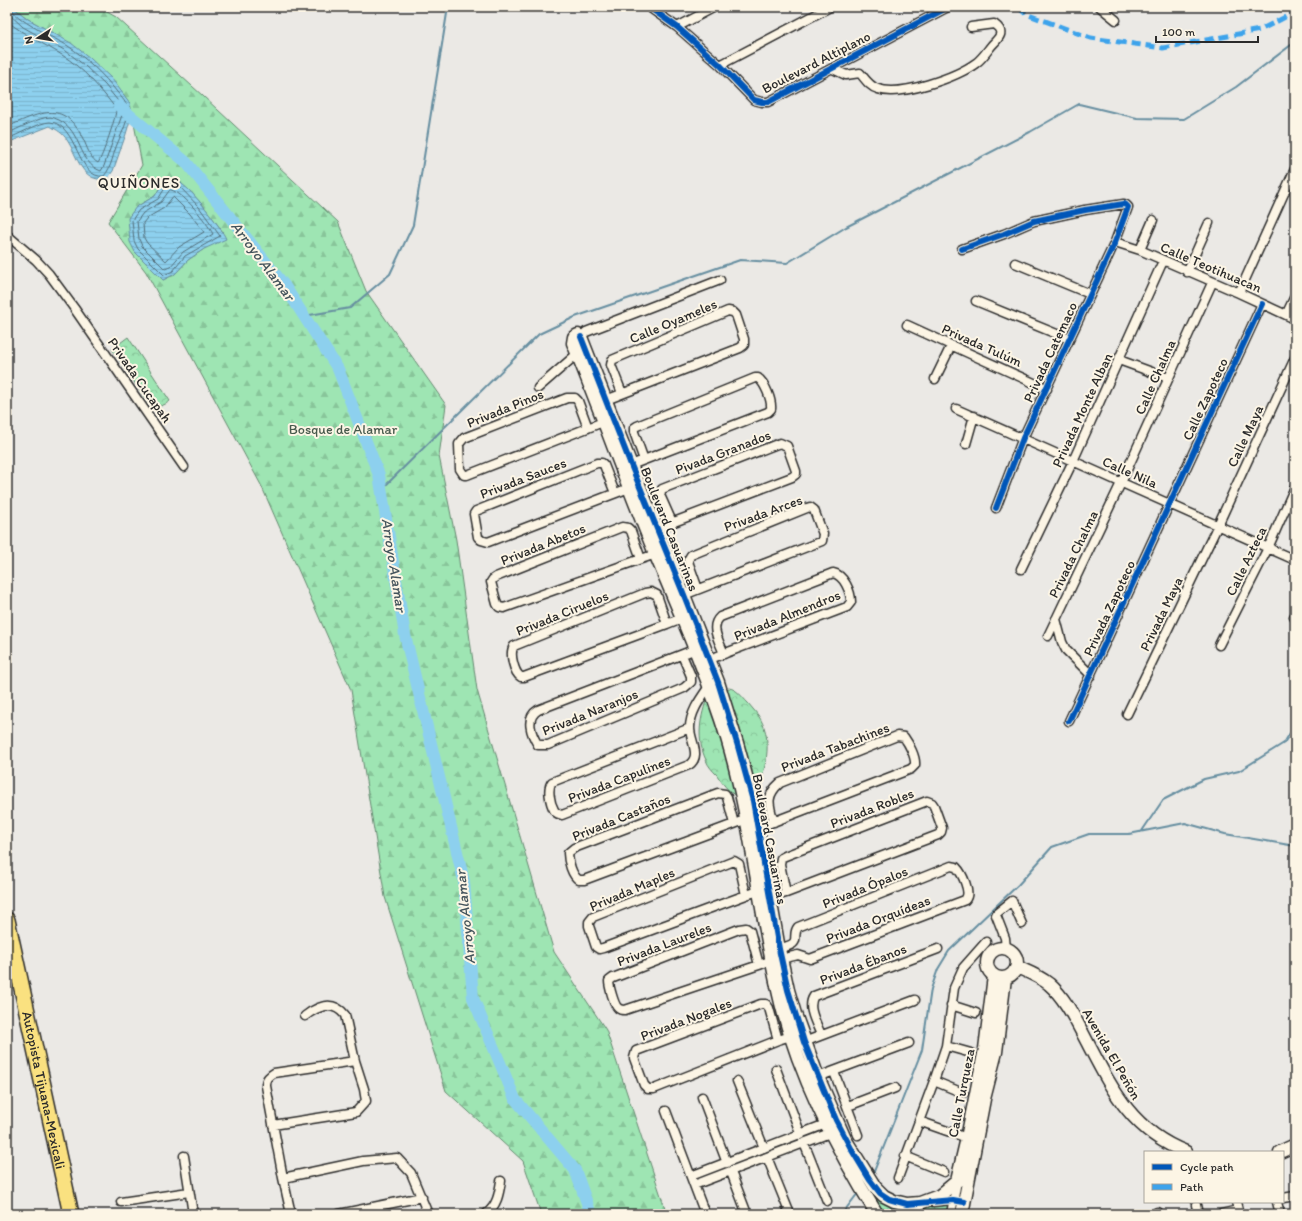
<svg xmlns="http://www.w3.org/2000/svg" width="1302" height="1221" font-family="Itim,sans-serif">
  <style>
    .forest { fill: url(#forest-firs); stroke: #64886f; fill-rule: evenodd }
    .park { fill: url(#park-crowns); stroke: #64886f }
    .water { fill: url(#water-rules); stroke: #668ea0 }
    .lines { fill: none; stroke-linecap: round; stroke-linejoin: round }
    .shore { stroke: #526d79; stroke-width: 1 }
    .stream { stroke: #668ea0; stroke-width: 2 }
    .river { stroke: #8dd0ee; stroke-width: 12 }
    .street-casing { stroke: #2b2b2b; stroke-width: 11 }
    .secondary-casing { stroke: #2b2b2b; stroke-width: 15 }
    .highway-casing { stroke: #2b2b2b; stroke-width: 18 }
    .street { stroke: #fcf5e5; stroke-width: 8 }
    .secondary { stroke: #fcf5e5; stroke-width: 12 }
    .highway { stroke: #fae180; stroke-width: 15 }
    .quiet { stroke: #3ea3eb; stroke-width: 5; stroke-dasharray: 10 5; stroke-linecap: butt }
    .cycleway-casing { stroke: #fcf5e5; stroke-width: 8 }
    .cycleway { stroke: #0057b8; stroke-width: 6 }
    .labels { text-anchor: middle; stroke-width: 4; stroke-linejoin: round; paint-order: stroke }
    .street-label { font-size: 14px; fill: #2b2b2b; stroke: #fcf5e5 }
    .park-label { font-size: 14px; fill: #485a4d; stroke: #fcf5e5 }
    .neighbourhood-label { font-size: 15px; letter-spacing: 1px; fill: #2b2b2b; stroke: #fcf5e5 }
    .water-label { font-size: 15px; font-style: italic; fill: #44545c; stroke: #fcf5e5 }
  </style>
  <defs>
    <pattern id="forest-firs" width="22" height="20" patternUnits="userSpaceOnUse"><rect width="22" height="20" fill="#9ee5b3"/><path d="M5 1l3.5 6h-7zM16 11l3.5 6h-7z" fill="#88c59a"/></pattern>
    <pattern id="park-crowns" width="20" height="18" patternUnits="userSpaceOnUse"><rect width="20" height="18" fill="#9ee5b3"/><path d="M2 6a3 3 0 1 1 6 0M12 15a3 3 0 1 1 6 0" fill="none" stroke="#88c59a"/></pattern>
    <pattern id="water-rules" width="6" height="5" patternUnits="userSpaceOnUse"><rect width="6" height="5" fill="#8dd0ee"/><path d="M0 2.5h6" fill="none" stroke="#7ab3cc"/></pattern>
  </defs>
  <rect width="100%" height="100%" fill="#ebe9e5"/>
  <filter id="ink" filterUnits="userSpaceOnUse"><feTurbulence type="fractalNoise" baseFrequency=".025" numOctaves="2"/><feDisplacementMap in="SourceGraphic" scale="8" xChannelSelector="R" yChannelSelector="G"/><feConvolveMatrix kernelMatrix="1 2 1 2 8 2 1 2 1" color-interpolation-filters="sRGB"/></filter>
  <g filter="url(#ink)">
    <path class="forest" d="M13,7H98L116,17L203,96L338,222L366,291L446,405L439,456L456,540L477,690L554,952L606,1030L667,1214H541L523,1161L446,1091L385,897L351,690L261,485L146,272L108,222L142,165L130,103L51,32L28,19ZM165,179L181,183L202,204L223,232L204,249L188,260L175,274L163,280L135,252L136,207L155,196Z"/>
    <path class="park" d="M128,337L170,401C163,406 159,408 151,403L149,404L112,349Z
      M729,688C737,689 742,697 748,703C751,707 755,711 758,715C773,737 767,765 758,788L736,796C728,791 722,783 717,775C713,771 708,766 706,760C696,739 700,717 708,696Z
      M851,1160L904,1209L901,1214H885Z
      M933,1204H949L948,1214H916Z"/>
    <path class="water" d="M7,7H13L28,19L71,43L90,58L112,79L130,103L131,117L126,134L113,171L107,179C81,183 78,156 67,140C63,133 57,130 50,126L7,143Z
      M165,179C170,180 176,181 180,183C191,188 222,228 226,239L204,249L188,260L175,274L163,280L135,252L130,242L128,218L136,207L155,196Z"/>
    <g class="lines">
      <path class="shore" d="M7,12L23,27L66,51L84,65L105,85L122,106V115L104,166L101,171C78,163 82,131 59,120C56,119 53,117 50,117C40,117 17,129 7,134
        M7,21C24,35 43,43 62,55C83,68 101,89 116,109C117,115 102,158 98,163C91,159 88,150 85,143C65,98 42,112 7,127
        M7,139C18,135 40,122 50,122C78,124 77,180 104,176C112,167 113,153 118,142C122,133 128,121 128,110C127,103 122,98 117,92C104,75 86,58 68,46C57,39 12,19 11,7
        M168,184L180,187L199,207L220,236L185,256L173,271L164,275L138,249L134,241L132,220L139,210L158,199Z
        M171,190C184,193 206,221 213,234L183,252L170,267L165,269L142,246L139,239L137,221L143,213L161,202L169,191Z
        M173,197L190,214L204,232L179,247L166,261L147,243L144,238L143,223L147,218L164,208Z"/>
      <path class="stream" d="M304,316L350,308L390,274L413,225L448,7
        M381,490L539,334L575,317L740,260L787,263L846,227L1030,132L1079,104L1137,118L1184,119L1236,87L1295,42
        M1142,831L1163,800L1204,779L1239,771L1284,743L1295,725
        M873,1174L922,1050L931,989L938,969L949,951L1018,885L1052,847L1089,834H1129L1185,823L1225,834L1295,846
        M842,1214L858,1193"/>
      <path class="river" d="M119,106L186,162L284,285L338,369L379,475L405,635L464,881L473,998L515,1099L575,1170L591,1214"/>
      <defs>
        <path id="street" d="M649,7L677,27L720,65L754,100L762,102H768L948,7
          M1100,7L1116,20
          M677,27L715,7
          M720,65L830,7
          M833,69L846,75L860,73C865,79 870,87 878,89C901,97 957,77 976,63C982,59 987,51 992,45C1000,37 1005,32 994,24L971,27
          M7,235L36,260L49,274L74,308L184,467
          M1115,242L1140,250L1239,293L1295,319
          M962,249L1004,234L1034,221L1085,210L1124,204L1126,205L1128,207L1115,242L1023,438L996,508
          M1140,250L1153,220
          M1015,263L1090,294
          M1187,272L1209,223
          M1239,293L1295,169
          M976,301L1069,339
          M1286,315L1295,296
          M907,325L1047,389
          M581,337L586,332L720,280
          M1119,360L1168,378
          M935,379L951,346
          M538,388L577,354
          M606,400L740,348L744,345V339L736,315L733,312L728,311L612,360L611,365L622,393
          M956,409L1295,560
          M588,428L578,401L575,398H567L464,438L459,444L460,469L464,475H467L603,422
          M966,444L974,416
          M631,465L768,412L771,409C772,400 765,383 758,378H755L637,426L634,428V432L644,460
          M615,493L604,465L602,463H597L476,511L474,514L478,537L481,540L488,542L629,488
          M653,530L792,477L796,474V471L787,446L780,443L662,489L660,495L672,522
          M641,559L631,531L628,528L622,527L496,577L493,579L491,582L497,604L499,607L504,608L641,559L656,554
          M1021,569L1073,461L1163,261
          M684,595L822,541L823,534L814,510L810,507L807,508L691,555L688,560L689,564L698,589
          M1294,617L1295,615
          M1056,619L1062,642L1066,650L1091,675
          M667,624L657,595L651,592L645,593L514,646C509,653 514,673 521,677H524L667,624L682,618
          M1048,636L1121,483L1212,283
          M1219,645L1268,548L1295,487
          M682,655L691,676V682L684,688L548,745H538C531,734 525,718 538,710L696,649
          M710,659L847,607L851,602C851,592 844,575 833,573L720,617C709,627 720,642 724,654
          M1127,714L1218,525L1295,358
          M1069,721L1262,304
          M690,728L552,782C547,788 550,803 554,810C556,814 559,814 562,815L689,765C702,756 690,741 690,728C690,712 701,698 710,685L712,684
          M734,824L727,797L725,794L718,793L574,848L568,853C568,861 572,876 579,880H584L734,824L747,819
          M758,827L765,825L911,769L915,765C916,757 909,744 904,737L897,736L780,783C765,796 769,805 774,822
          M746,895L739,864L734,861L593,917L589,922V926L596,947L599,949L603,948L746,895L759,891
          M770,898L786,893L938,835L941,832L942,828L934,806L932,803L927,801L785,856L781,858L780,864L786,893
          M779,949C783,947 794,946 795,940C796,935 794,932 798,927L951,866L956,867C962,873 972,893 965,900L810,959L798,955L781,959
          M1006,949L1005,938L996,915L997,913L1012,901L1022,924
          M759,965L750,931L746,928L739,929L613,978L609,981C609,986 614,1005 618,1008C620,1010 622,1010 625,1010L759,965L772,960
          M951,1005L976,1013
          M821,1035C817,1024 806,1007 814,996L938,949
          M778,1040L769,1008L766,1004H761L636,1051L634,1058L644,1085L648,1089H654L778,1040L791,1036
          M804,1042L915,1000
          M946,1046L971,1053
          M776,1069L801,1135
          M834,1072L858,1135
          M818,1077L909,1043
          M737,1081L764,1148
          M934,1081L963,1093
          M702,1097L727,1163
          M848,1106L895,1088
          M666,1111L705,1214
          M919,1121L967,1138
          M273,1125L356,1112L366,1101L364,1089L355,1061L345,1015C333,1000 318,1006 305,1016
          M804,1143L827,1201
          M184,1156L193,1214
          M905,1156L944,1172
          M767,1157L790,1214
          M731,1172L747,1214
          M691,1176L831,1122
          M283,1178L363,1161L397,1158L411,1173L428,1214
          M898,1178L934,1081L946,1046L954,988L963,968L986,942
          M694,1185L835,1131
          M1283,1198L1295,1196
          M121,1202L189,1192
          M933,1202L953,1200L964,1202
          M1236,1202L1239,1214
          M1277,1202L1280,1214
          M1196,1205L1198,1214
          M1157,1212V1214
          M291,1214L283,1178L266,1086C266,1079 268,1077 274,1073L355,1061
          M339,1214L422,1197
          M486,1214C497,1206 499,1194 501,1181
          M951,1214L957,1181
          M1221,1214L1238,1210"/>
        <path id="secondary" d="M987 963a15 15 0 1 1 30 0a15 15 0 1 1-30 0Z
          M1017,967C1028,972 1039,976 1049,984C1064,997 1074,1017 1083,1034C1110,1085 1129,1130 1186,1152
          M1280,1152L1295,1145
          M877,1214C836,1149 800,1078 781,1003C759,915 753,825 727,738C707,674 680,613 654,551C626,482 601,412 573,343L574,337L578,335L581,337L631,465L684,595L718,682L737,743L753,801L779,949L788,990L795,1014L818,1077L845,1139L875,1187L884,1196L894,1201L907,1204L920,1203
          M909,1214L920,1203L939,1196L957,1181L967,1138L985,1049L994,976
          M962,1214L984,1099L996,1052L1005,978"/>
        <g id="highway">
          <path id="s1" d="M7,920L71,1214"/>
        </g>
      </defs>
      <use href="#street" class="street-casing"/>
      <use href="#secondary" class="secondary-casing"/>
      <use href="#highway" class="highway-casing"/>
      <use href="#street" class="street"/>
      <use href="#secondary" class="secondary"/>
      <use href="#highway" class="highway"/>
      <path class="quiet" d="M1018,7L1026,14L1091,38L1163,48L1260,30L1295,12"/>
      <defs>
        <path id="cycleway" d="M649,7L677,27L720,65L754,100L762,102H768L948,7
          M962,249L1004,234L1034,221L1085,210L1124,204L1126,205L1128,207L1115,242L1023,438L996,508
          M581,337L631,465L684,595L718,682L737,743L753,801L779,949L788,990L804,1042L836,1120L853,1152L870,1180L880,1193L889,1199L907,1204L953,1200L964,1202
          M1069,721L1262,304"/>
      </defs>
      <use href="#cycleway" class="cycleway-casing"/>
      <use href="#cycleway" class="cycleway"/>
    </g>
  </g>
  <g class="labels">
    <g class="street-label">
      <text transform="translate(816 62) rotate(-27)" y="5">Boulevard Altiplano</text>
      <text transform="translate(1211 267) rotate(23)" y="5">Calle Teotihuacan</text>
      <text transform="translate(673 321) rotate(-23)" y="5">Calle Oyameles</text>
      <text transform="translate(982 345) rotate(24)" y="5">Privada Tulúm</text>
      <text transform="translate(1050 352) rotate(-65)" y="5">Privada Catemaco</text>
      <text transform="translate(1155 377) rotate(-66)" y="5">Calle Chalma</text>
      <text transform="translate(140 380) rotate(55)" y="5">Privada Cucapah</text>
      <text transform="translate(1205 399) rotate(-65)" y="5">Calle Zapoteco</text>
      <text transform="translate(505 408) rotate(-22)" y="5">Privada Pinos</text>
      <text transform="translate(1082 410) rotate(-65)" y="5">Privada Monte Alban</text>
      <text transform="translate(1245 436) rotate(-65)" y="5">Calle Maya</text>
      <text transform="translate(723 452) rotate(-21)" y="5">Pivada Granados</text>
      <text transform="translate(1130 472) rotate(24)" y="5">Calle Nila</text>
      <text transform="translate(523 478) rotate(-21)" y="5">Privada Sauces</text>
      <text transform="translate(763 513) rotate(-20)" y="5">Privada Arces</text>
      <text transform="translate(670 529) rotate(68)" y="5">Boulevard Casuarinas</text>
      <text transform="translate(543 544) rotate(-22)" y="5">Privada Abetos</text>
      <text transform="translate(1073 554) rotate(-64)" y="5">Privada Chalma</text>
      <text transform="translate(1246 561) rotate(-64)" y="5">Calle Azteca</text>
      <text transform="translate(1109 608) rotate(-65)" y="5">Privada Zapoteco</text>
      <text transform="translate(562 613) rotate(-22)" y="5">Privada Ciruelos</text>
      <text transform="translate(1161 614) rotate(-64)" y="5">Privada Maya</text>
      <text transform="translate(787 615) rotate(-22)" y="5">Privada Almendros</text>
      <text transform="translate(590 712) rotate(-22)" y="5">Privada Naranjos</text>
      <text transform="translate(835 747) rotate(-21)" y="5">Privada Tabachines</text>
      <text transform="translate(619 779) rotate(-21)" y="5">Privada Capulines</text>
      <text transform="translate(872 808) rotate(-21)" y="5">Privada Robles</text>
      <text transform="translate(621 817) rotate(-22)" y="5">Privada Castaños</text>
      <text transform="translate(770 839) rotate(79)" y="5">Boulevard Casuarinas</text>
      <text transform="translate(865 887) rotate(-22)" y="5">Privada Ópalos</text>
      <text transform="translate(632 889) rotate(-23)" y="5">Privada Maples</text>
      <text transform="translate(878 919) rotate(-21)" y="5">Privada Orquídeas</text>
      <text transform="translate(664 944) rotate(-21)" y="5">Privada Laureles</text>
      <text transform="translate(863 964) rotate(-21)" y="5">Privada Ébanos</text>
      <text transform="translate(686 1019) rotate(-21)" y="5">Privada Nogales</text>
      <text transform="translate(1112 1054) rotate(60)" y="5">Avenida El Peñón</text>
      <text dy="5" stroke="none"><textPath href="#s1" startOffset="174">Autopista Tijuana-Mexicali</textPath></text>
      <text transform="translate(961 1093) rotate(-79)" y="5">Calle Turqueza</text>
    </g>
    <g class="park-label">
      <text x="343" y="434">Bosque de Alamar</text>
    </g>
    <g class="neighbourhood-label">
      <text x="139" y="188">QUIÑONES</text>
    </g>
    <g class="water-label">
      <text transform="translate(263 261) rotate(53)" y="5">Arroyo Alamar</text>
      <text transform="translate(394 565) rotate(81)" y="5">Arroyo Alamar</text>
      <text transform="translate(465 917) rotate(-96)" y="5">Arroyo Alamar</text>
    </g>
  </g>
  <rect width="1302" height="1221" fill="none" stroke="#fcf5e5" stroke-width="24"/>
  <rect x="12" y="12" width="1278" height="1197" fill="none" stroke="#2b2b2b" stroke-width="1.5" filter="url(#ink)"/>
  <rect x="1144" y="1151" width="140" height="52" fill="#fcf5e5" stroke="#a8a49b"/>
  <rect x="1152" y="1164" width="20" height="6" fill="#0057b8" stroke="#a8a49b"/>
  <text x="1180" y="1171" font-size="12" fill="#2b2b2b">Cycle path</text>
  <rect x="1152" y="1184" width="20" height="6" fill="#3ea3eb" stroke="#a8a49b"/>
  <text x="1180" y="1191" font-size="12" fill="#2b2b2b">Path</text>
  <g transform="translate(38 38) rotate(258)" stroke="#fcf5e5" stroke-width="3" paint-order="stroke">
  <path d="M0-3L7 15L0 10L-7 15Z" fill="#2b2b2b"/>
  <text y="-6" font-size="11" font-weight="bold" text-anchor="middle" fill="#2b2b2b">N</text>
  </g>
  <path d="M1156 36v6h102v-6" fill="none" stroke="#2b2b2b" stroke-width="2"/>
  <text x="1162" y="36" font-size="12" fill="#2b2b2b" stroke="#fcf5e5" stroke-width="3" paint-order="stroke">100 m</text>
</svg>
